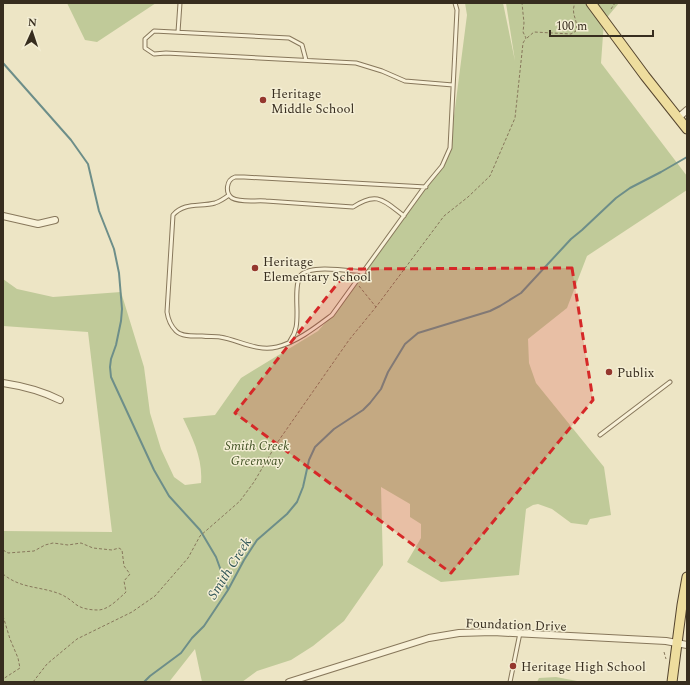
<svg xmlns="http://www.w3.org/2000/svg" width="690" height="685" font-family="Spectral,serif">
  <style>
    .green { fill: #c0ca99 }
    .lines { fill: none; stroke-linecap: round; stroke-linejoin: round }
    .stream { stroke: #6d8e89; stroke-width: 2 }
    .lane-casing { stroke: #87775b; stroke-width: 5 }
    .street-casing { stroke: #87775b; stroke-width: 8 }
    .primary-casing { stroke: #55452f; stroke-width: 11 }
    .path { stroke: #87775b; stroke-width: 1; stroke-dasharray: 3 2; stroke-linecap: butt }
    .lane { stroke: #f8f1d8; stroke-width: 3 }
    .street { stroke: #f8f1d8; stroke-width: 6 }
    .primary { stroke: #eedd9e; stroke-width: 9 }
    .marked { fill: #d62828; fill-opacity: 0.2; stroke: #d62828; stroke-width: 3; stroke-dasharray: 8 5; stroke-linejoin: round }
    .poi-dot { fill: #94372e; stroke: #f4eed4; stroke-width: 1.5 }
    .labels { text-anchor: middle; stroke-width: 3; stroke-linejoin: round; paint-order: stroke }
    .poi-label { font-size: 13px; fill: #372d1f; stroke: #f4eed4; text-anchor: start }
    .park-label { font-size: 13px; font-style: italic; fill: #435326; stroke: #f4eed4 }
    .street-label { font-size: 13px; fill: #372d1f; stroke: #f4eed4 }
    .water-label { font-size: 14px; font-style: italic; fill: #2f5557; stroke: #f4eed4 }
  </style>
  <rect width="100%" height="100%" fill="#ede5c5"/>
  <path class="green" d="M67,3H156L97,42L85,40Z
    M465,3H503L515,61L506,3H619L604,21L601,63L687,176V190L587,256L567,308L528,339L529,363L536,383L604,467L611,515L590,519L587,525L571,523L552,509L538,504L533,505L526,509L519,575L441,582L407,562L421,538V524L410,517V504L381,487L383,565L344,621L313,646L291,660L257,671L242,682H202L195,649L169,682H3V531L112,532L88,332L3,326V279L17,289L53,297L121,292L144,367L150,413L161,449L174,477L185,485L201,483C203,459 193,439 183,418L215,415L241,378L318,331L332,315L423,189L442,166L450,147L467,15Z
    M556,677L577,681L580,682H537L539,678Z"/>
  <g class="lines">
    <path class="stream" d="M3,63L71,140L88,164L99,211L114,249L119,273L122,309L121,321L116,345L111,359L110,367L111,377L154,470L169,496L200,530L216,557L228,590
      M144,682L150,676L181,653L192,638L204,626L228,590L244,560L257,540L287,514L297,502L303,487L309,460L315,447L334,429L363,410L370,403L381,389L388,372L405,344L418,333L490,311L500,306L521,293L571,239L582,230L616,198L630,188L661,172L687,157"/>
    <defs>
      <path id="lane" d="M178,32L180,3
        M306,60L302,45L289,38L154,31L145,39V48L154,54L166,53L356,63L382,71L405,81L453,85
        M229,195C225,198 221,201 215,203C200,207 184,202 173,215L167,312C168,319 170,325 176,331C182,337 194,336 202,336C208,337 215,336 220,337C239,340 257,352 277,347C297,342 316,327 332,315L423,189L442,166L450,148L457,10L455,3
        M404,216C383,200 377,191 353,207C324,205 295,203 266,201C256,200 241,203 232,198C225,193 226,180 235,177C237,177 241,177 244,177L426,187
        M290,341C297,331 297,323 297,312C297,303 295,282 301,275C311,264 350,271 364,272
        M600,435L670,382
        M510,682L520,633"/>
      <path id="street" d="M678,118L687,110
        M3,216L38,224L55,220
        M3,383C23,386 42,391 60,400
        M289,682L429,638L459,633L493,632L666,641L687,645"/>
      <path id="primary" d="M591,3L645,76L687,129
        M672,682L682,605L687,577"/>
    </defs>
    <use href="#lane" class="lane-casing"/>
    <use href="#street" class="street-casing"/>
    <use href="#primary" class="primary-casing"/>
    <path class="path" d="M611,9L615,3
      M527,38L534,32L571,34L576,31C579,20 570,15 575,3
      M359,286L376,307
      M3,550L8,553L34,551L45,545L53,543L68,545L81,543L93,548L112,550L119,548L122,550L124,566L130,574L124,581L126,592L124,594C117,600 109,609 99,610C90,610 80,609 73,602C69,599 65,596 60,594C40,586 21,589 3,574
      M3,616L10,639L18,658L20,668L3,679
      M664,652L666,659
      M33,682L47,664L77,639L132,612L155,596L188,558L200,536L240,501L254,482L277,443L349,340L376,307L444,216L468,197L490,176L515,118L523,43L526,38L523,32L524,23L522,3"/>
    <use href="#lane" class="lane"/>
    <use href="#street" class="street"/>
    <use href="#primary" class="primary"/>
  </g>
  <path class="marked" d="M572,268L593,400L451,573L235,413L349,269Z"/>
  <g class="poi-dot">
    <circle cx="263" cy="100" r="4"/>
    <circle cx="255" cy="268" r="4"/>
    <circle cx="609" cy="372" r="4"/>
    <circle cx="513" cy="666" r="4"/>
  </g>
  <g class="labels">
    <g class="poi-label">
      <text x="271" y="98">Heritage<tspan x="271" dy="15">Middle School</tspan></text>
      <text x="263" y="266">Heritage<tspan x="263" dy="15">Elementary School</tspan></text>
      <text x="617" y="377">Publix</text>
      <text x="521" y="671">Heritage High School</text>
    </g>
    <g class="park-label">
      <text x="257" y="450">Smith Creek<tspan x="257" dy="15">Greenway</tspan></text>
    </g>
    <g class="street-label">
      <text transform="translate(516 624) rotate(2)" y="5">Foundation Drive</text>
    </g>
    <g class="water-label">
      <text transform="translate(229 568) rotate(-58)" y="5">Smith Creek</text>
    </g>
  </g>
  <rect width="690" height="685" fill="none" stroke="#372d1f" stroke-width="8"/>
  <g transform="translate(32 32) rotate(3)" stroke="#f4eed4" stroke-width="3" paint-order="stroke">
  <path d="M0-3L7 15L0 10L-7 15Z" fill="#372d1f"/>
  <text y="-6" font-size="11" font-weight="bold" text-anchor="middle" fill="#372d1f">N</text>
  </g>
  <path d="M550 30v6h103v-6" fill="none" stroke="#372d1f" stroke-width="2"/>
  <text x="556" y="30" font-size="12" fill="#372d1f" stroke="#f4eed4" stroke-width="3" paint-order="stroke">100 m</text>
</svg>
